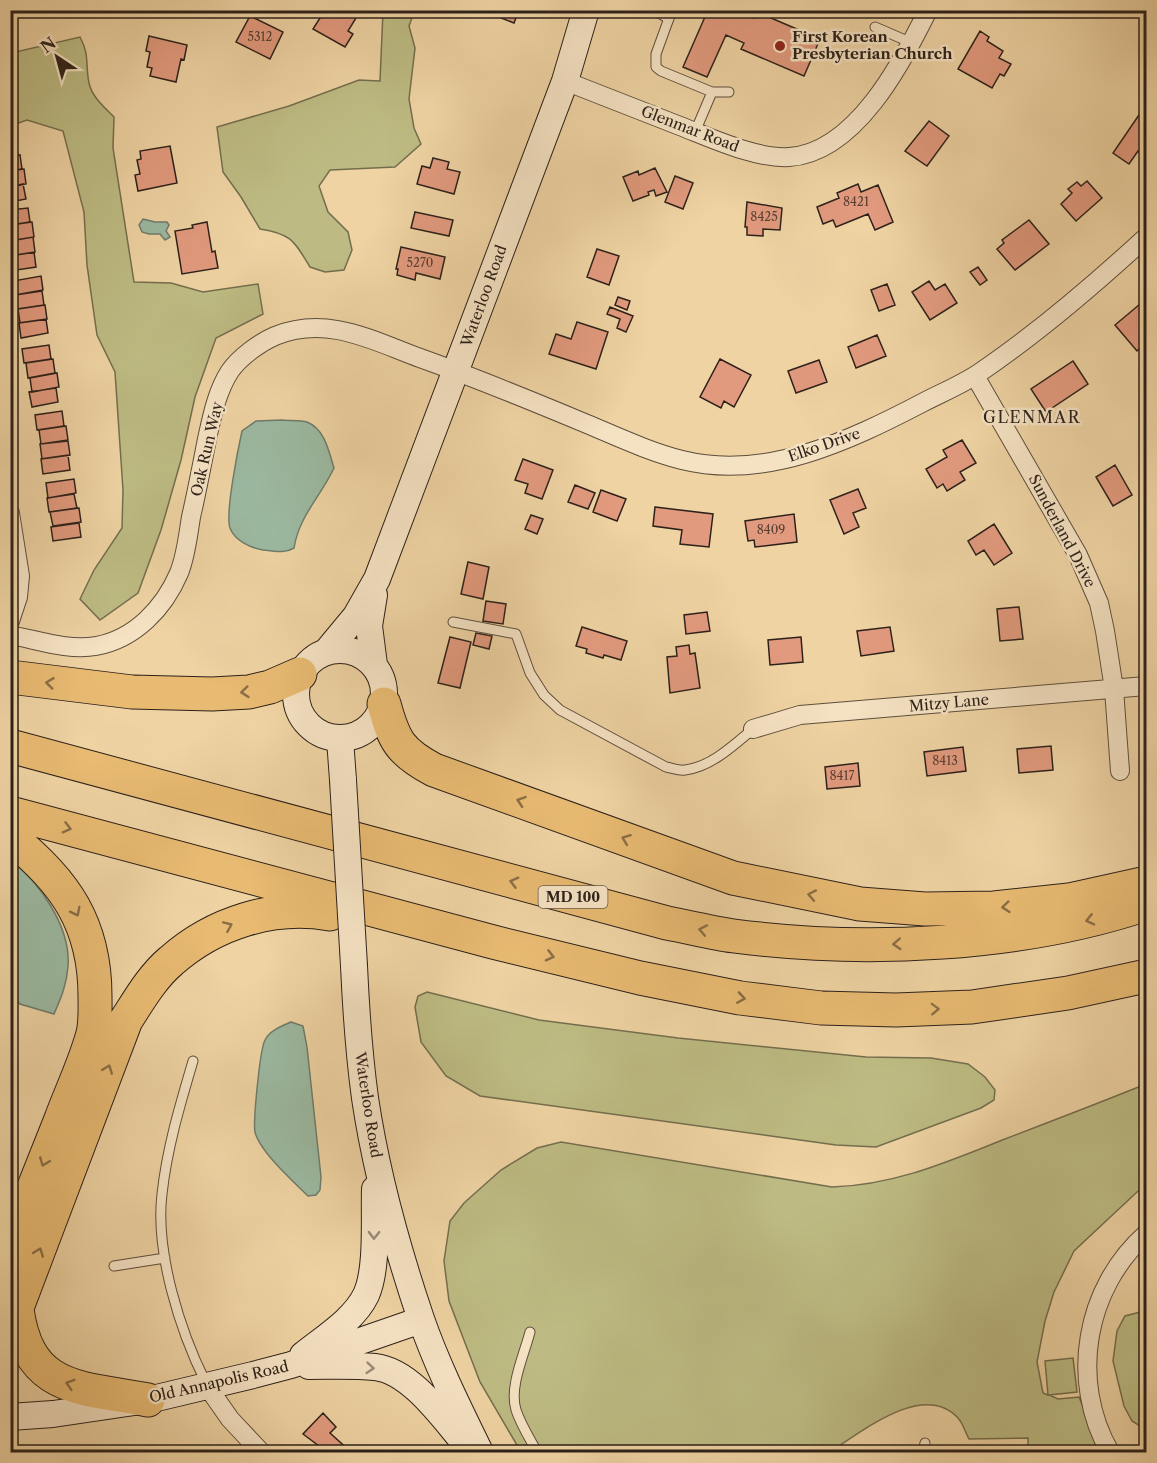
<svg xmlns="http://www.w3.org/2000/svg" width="1157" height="1463" font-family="'Libre Caslon Text',serif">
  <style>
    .green { fill: #bdbb83; stroke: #746e4e; stroke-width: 1.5 }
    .water { fill: #9bb9a1; stroke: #6f7c6b; stroke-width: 1.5 }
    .building { fill: #e29a7e; stroke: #2c211a; stroke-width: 1.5 }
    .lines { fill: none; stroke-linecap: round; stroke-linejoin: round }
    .lane-casing { stroke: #5d4e3c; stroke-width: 11 }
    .street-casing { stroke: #5d4e3c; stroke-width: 20 }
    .secondary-casing { stroke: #2c211a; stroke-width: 28 }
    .highway-casing { stroke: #2c211a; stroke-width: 35 }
    .lane { stroke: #f5e2c3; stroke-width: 9 }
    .street { stroke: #f5e2c3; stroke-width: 18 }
    .secondary { stroke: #f5e2c3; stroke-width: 26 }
    .highway { stroke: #e8ba72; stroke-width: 33 }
    .secondary-bridge-casing { stroke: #2c211a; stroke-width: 28; stroke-linecap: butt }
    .secondary-bridge { stroke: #f5e2c3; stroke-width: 26 }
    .oneway { stroke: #8a6e46 }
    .oneway2 { stroke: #9b8b77 }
    .poi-dot { fill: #8f2418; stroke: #f5e2c3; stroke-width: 2 }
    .labels { text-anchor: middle; stroke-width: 5; stroke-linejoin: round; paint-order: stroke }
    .number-label { font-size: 12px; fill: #5a3f33 }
    .shield { fill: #f5e2c3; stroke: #685b4d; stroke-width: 1.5 }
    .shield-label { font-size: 14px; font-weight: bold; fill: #2c211a }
    .poi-label { font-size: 15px; font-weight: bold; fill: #2c211a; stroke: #f5e2c3; text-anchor: start }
    .street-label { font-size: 15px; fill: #2c211a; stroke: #f5e2c3 }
    .neighbourhood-label { font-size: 16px; letter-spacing: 1.5px; fill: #2c211a; stroke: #f5e2c3 }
  </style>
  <rect width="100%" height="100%" fill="#efd3a3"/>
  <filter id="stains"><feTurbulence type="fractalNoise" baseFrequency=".00333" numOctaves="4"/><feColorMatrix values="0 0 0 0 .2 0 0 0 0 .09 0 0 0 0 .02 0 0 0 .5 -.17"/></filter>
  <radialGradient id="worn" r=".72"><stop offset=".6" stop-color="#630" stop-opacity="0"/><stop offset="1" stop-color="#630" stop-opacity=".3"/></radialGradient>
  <path class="green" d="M383,11H411L413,15L409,26L415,48L409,99L414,128L421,144L395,167L330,170L319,186L328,212L348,232L352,250L344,270L325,272L310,267C294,241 292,234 260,229L241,197L223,172L217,127L289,106L359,80L380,81Z
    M80,37C90,56 85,63 89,83C92,97 104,107 114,117L113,148L134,282L171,283L203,292L258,284L263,314L216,338L195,397L181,460L161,530L138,593L100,620L80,599L94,570L122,528L123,490L115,372L97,335L87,265L84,212L63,131L27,120L10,126L11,53Z
    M427,992L539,1020L678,1038L866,1057L931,1058L968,1064L985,1077L995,1090L994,1100L981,1108L876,1147L836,1145L480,1096L446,1076L421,1042L415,1007L418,996Z
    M1146,1084V1186L1137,1192L1074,1251L1054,1292L1045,1321L1037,1362L1043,1393L1048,1395L1045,1361L1073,1358L1077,1392L1049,1395L1058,1399L1079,1397L1102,1452H1028V1438L969,1439C965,1432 963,1423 958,1418C924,1382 866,1429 834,1449L831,1452H521L480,1382L449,1301L444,1261L450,1221L464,1203L501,1170L537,1148L561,1142L832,1187C895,1185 947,1162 1005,1139C1052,1121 1099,1103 1146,1084Z
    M1140,1312L1146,1316V1425L1143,1428L1132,1421L1124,1406L1113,1361L1117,1331L1125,1316Z"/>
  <path class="water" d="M143,219L155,222H167L169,225L166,231L170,237L165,240L160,234H149L142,232L139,225Z
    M282,420C289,421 300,420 307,422C325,429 329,452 334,468C321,496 299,516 294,548C284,554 275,551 263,550C251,548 235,541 230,528C225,514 238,449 242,431L256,421Z
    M10,860C40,882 71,928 68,966C67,984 61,998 54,1014L20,1004L11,996Z
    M291,1022L303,1026L307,1047L321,1177L320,1190L316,1195L308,1196C294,1182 260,1152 255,1132C253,1121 260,1049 265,1040C270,1030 282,1026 291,1022Z"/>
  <path class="building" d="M325,10H357L353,16L356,18L348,31L353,34L345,47L313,29Z
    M492,10H519L514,23L491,14Z
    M708,10H746L747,15L754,18L757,12L820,39L804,76L741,49L744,43L726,35L707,77L683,67Z
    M250,16L283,32L270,59L236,42Z
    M980,31L989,37L987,41L1003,51L999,58L1011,64L1004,76L1000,74L992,88L958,69Z
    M149,36L187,45L184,60L181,59L176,82L150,76L152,68L147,67L150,52L146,51Z
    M1141,112L1146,117V144L1140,153L1138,151L1129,164L1113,153Z
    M929,121L949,136L927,166L905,151Z
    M10,141H15L18,155L10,157Z
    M170,146L177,183L138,191L135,175L140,174L137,160L141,159L140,151Z
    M20,155L22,169L10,171V157Z
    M433,158L449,162L447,169L460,172L454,194L417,184L422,166L430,168Z
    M655,168L667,192L656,196L654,190L648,192L649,195L633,201L623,177L638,171L639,175Z
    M24,169L26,184L10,187V171Z
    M675,176L693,183L683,209L665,202Z
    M1087,181L1102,198L1076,221L1061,204L1072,193L1068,189L1077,182L1081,186Z
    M23,184L26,199L10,202V187Z
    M858,184L861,192L878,185L893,222L875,230L868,214L836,227L833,220L823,224L817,207L839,198L837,193Z
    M747,202L782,208L780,230L763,229V236L747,235V227H745Z
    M28,208L30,222L10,225V210Z
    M415,212L453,220L449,236L411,228Z
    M1029,220L1049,244L1015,270L997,249L1004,243L1002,240Z
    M32,222L34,237L10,241V225Z
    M207,222L212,252L215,251L218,268L182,274L175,231L193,228L192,225Z
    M33,237L35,252L10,256V241Z
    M401,247L445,257L440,279L416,273L415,280L397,275L398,269H396Z
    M597,249L619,256L609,285L587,277Z
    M34,252L36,267L10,271V256Z
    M978,267L987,280L980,285L970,272Z
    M41,276L43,290L15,295L13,281Z
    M929,281L935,290L945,284L957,303L930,320L912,292Z
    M887,284L895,305L879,311L871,290Z
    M42,291L44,305L17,309L15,295Z
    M618,297L630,301L627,310L615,305Z
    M1146,299V342L1137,351L1115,325Z
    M45,305L47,319L20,323L18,309Z
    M610,307L633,316L626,332L617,328L620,319L607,314Z
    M46,319L48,333L21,338L19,323Z
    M577,322L608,332L596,369L549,354L556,334L571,339Z
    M877,335L886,356L856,368L848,347Z
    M49,345L51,359L24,363L22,349Z
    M53,359L55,373L28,378L26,363Z
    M720,359L751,375L734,407L724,401L721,408L700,397Z
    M819,360L827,382L796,393L788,371Z
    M1073,361L1088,384L1046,412L1031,389Z
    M57,373L59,387L32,392L30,378Z
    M56,388L58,402L32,407L29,392Z
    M62,411L64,426L37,430L35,415Z
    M66,426L68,440L41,444L39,430Z
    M962,440L976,463L960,472L965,480L947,491L943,484L937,488L926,469L947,457L943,450Z
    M68,441L70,455L42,459L40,444Z
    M68,455L70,470L43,474L41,459Z
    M523,459L553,470L542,499L525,493L528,484L515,480Z
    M1115,465L1132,495L1113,506L1096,477Z
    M74,479L76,493L48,498L46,483Z
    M575,485L595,493L588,509L568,502Z
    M858,489L866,508L853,513L859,527L844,534L830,500Z
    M601,490L626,499L617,521L593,512Z
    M74,494L77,508L49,512L47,498Z
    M655,507L713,514L709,547L680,544L682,530L653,526Z
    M79,508L81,522L53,526L50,512Z
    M794,514L797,542L755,547L754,540L748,541L745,521Z
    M531,515L543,519L537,534L525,529Z
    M79,523L81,537L53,541L51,527Z
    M994,524L1012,553L994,565L984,550L976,555L968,541Z
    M468,562L489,567L483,599L461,594Z
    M486,601L506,604L503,624L483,621Z
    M1019,607L1023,639L1000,641L997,609Z
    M707,612L710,631L686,634L684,615Z
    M582,627L627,641L621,660L604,655L603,658L586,653L587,649L576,646Z
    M890,627L894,651L861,656L857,631Z
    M476,633L492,636L489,649L473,645Z
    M450,637L471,642L460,688L438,683Z
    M801,637L803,662L770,665L768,640Z
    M689,645L690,654L695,653L700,688L670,693L667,657L677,656L676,647Z
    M1051,746L1053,770L1019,773L1017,749Z
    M963,747L966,771L927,776L924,752Z
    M858,763L860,786L827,789L825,767Z
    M323,1413L336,1427L330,1433L351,1452H327L303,1434Z"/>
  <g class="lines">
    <defs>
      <path id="lane" d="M654,10L669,19
        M672,10L656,54V67L661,71L712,92
        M875,27L912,43
        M695,132L712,92H729
        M453,622L516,634L530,673L544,695L560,710L666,767C672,768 679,771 685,770C711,767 734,745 753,729
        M193,1061C180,1105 167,1148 162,1194C155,1252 180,1331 206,1383
        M114,1266L165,1258
        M530,1332C524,1355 509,1387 516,1410C521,1425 530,1439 537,1452
        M923,1452L925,1443"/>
      <path id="street" d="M565,81C604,96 642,111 680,126C711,138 756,159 789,157C855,153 902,63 928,10
        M975,376L1078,555L1099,603L1105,631L1114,689L1120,771
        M10,513L20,576L18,597L10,621
        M10,635C38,640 68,651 96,646C135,639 164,608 179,573C186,556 188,535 191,517C197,491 202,465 207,439C212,416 217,391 230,371C240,357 259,343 275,336C327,315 371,340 420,358C476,378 532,401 587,424C618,437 650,452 682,460C765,481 849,441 922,403C941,393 961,385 979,373C1038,333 1094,285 1146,237
        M753,729L800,715L1146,686
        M207,1386L230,1419L261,1452
        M1110,1452C1069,1381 1085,1288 1146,1234"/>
      <path id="secondary" d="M296 694a44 44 0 1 1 88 0a44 44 0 1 1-88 0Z
        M327,651L356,616L377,579L565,81L586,10
        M374,665L369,626L374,595
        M340,739L343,780
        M354,966C356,1010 359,1054 365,1098C376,1172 397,1248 421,1319C437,1365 459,1409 480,1452
        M303,1355C324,1338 354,1320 366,1295C378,1269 374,1218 375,1189
        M309,1366C331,1366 353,1365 375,1367C412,1371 445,1421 468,1447
        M10,1417L53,1414L148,1400L253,1375L291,1365L421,1320"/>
      <path id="highway" d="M10,677L132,692L212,694L249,692L270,687L300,674
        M384,704C394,741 400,752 434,770L733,878L860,904L925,909L994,908L1069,900L1146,883
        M10,746L667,923C689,927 712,933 734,936C865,953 1021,946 1146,904
        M10,813L493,942L640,978L740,998L821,1008L896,1010L972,1007L1068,993L1146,976
        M10,837C65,881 95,924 95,996C95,1009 96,1025 92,1037C84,1065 71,1092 61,1119C44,1161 27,1204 10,1247
        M17,1309C28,1392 80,1387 148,1400
        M10,1326L126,1020C139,1000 152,977 171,961C214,923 273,904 330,914"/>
    </defs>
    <use href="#lane" class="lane-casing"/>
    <use href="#street" class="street-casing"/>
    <use href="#secondary" class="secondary-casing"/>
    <use href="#highway" class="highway-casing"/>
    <use href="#lane" class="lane"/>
    <use href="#street" class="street"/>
    <use href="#secondary" class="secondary"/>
    <use href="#highway" class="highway"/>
    <defs>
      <path id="secondary-bridge" d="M343,780L354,966"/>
    </defs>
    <use href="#secondary-bridge" class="secondary-bridge-casing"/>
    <use href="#secondary-bridge" class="secondary-bridge"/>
  </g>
  <defs><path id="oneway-chevron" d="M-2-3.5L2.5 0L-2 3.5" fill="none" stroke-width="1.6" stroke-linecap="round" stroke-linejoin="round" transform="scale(1.5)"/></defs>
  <g class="oneway">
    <use href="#oneway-chevron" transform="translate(50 683) rotate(-173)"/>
    <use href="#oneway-chevron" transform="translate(245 692) rotate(174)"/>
    <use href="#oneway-chevron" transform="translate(521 801) rotate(-161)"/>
    <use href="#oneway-chevron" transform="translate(67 828) rotate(15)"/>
    <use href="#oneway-chevron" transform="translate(626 839) rotate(-159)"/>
    <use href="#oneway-chevron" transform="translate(514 882) rotate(-165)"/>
    <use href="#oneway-chevron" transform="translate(812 895) rotate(-169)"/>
    <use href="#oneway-chevron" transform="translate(1006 907) rotate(174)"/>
    <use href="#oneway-chevron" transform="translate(76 912) rotate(63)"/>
    <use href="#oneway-chevron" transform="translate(1090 920) rotate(167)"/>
    <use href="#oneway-chevron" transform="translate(228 926) rotate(-23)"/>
    <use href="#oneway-chevron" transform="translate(703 930) rotate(-169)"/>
    <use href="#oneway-chevron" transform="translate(897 944) rotate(177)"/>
    <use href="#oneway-chevron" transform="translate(550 956) rotate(14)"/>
    <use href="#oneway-chevron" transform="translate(741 998) rotate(9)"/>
    <use href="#oneway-chevron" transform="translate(935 1009) rotate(-2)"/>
    <use href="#oneway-chevron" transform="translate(108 1069) rotate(-69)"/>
    <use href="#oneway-chevron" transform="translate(44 1162) rotate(111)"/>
    <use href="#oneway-chevron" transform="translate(39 1252) rotate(-69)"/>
    <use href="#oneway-chevron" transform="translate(70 1384) rotate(-163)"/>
  </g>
  <g class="oneway2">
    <use href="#oneway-chevron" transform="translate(374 1235) rotate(91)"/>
    <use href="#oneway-chevron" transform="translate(370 1368) rotate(5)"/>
  </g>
  <circle class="poi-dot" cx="780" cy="46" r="6"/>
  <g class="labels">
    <g class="number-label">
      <text x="260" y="41">5312</text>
      <text x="856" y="206">8421</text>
      <text x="764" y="221">8425</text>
      <text x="420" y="267">5270</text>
      <text x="771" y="534">8409</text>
      <text x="945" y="765">8413</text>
      <text x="842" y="780">8417</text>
    </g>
    <rect class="shield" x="538.5" y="886" width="69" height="22" rx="4.5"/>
    <g class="shield-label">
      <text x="573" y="902">MD 100</text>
    </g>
    <g class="poi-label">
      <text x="792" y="42">First Korean<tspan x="792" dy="17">Presbyterian Church</tspan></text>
    </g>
    <g class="street-label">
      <text transform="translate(690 129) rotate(21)" y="5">Glenmar Road</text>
      <text transform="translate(484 296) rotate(-70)" y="5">Waterloo Road</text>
      <text transform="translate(824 445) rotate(-19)" y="5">Elko Drive</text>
      <text transform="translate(207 449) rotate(-77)" y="5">Oak Run Way</text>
      <text transform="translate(1062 531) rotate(62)" y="5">Sunderland Drive</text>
      <text transform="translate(949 703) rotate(-5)" y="5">Mitzy Lane</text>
      <text transform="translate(368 1105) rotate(81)" y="5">Waterloo Road</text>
      <text transform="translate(219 1382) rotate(-13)" y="5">Old Annapolis Road</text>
    </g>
    <g class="neighbourhood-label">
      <text x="1032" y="423">GLENMAR</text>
    </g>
  </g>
  <rect width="1157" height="1463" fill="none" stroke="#efd3a3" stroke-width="36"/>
  <rect x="12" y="12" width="1133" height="1439" fill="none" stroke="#2c211a" stroke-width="3"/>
  <rect x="18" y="18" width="1121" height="1427" fill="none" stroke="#2c211a" stroke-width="1.5"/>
  <g transform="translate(57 57) rotate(324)" stroke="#f5e2c3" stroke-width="4.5" paint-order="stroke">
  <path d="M0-4.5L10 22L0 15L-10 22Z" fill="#2c211a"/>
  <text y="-9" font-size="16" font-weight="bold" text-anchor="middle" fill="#2c211a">N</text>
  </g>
  <rect width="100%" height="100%" filter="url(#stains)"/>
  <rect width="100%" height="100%" fill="url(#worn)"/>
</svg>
